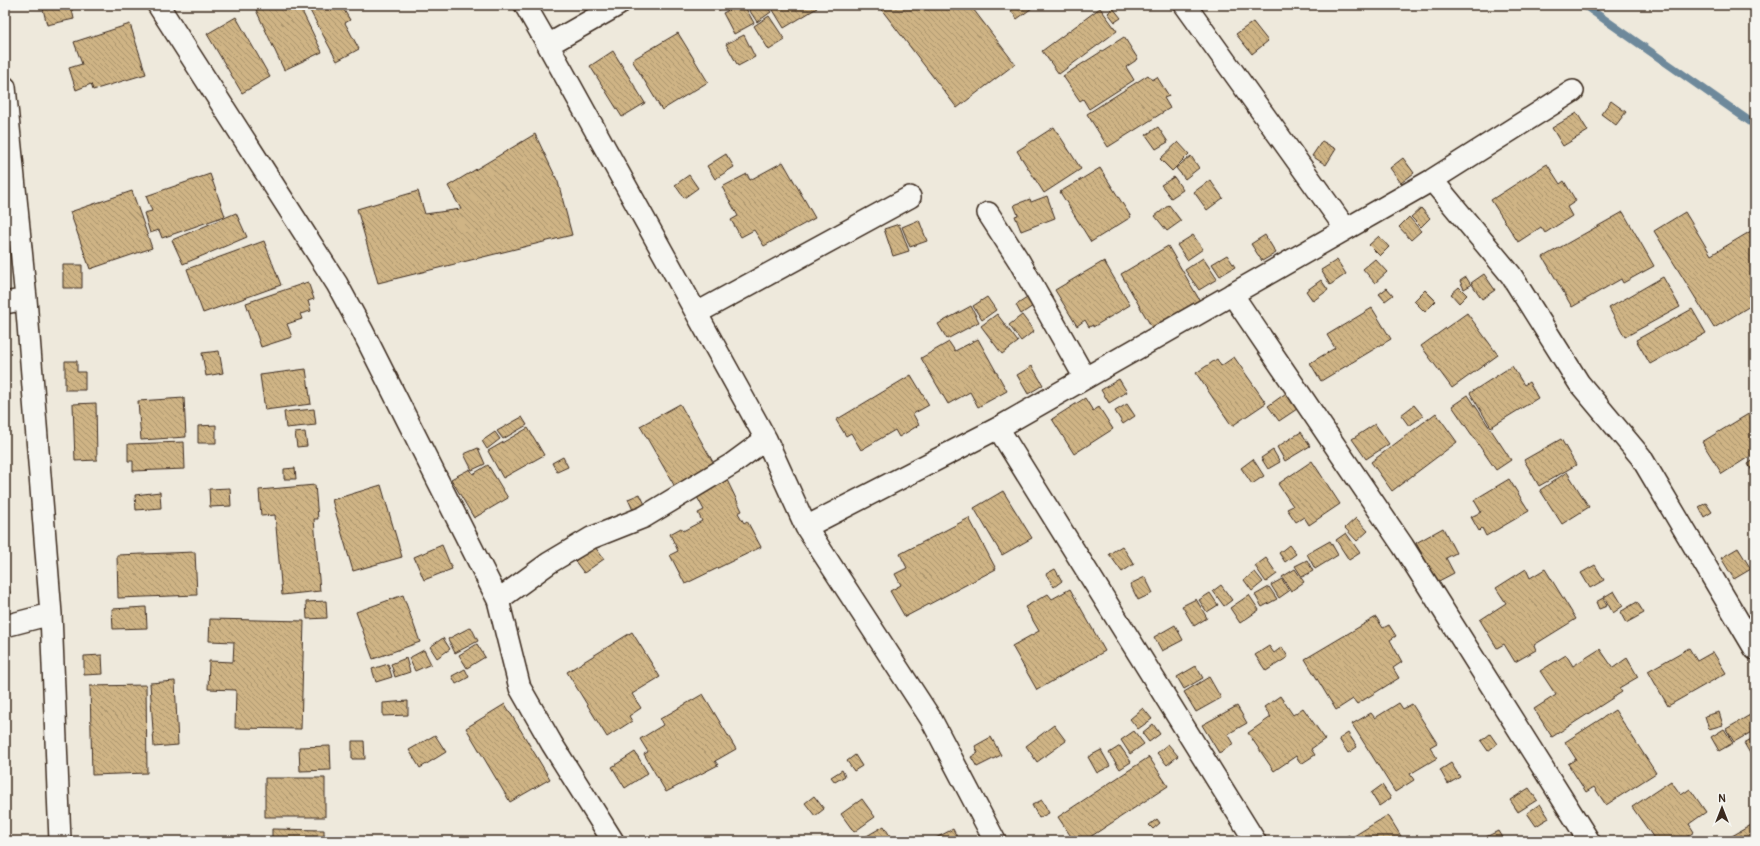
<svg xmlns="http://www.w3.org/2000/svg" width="1760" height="846" font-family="Pangolin,sans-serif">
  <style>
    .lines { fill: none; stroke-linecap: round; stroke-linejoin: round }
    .stream { stroke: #6e899b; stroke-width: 8 }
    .building { fill: url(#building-back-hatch); stroke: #3b2a1e }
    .street-casing { stroke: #3b2a1e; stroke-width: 24 }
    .street { stroke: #f6f6f2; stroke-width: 21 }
  </style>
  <defs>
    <pattern id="building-back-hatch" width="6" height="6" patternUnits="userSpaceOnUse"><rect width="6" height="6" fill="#cfb485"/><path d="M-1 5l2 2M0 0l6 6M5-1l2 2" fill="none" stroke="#a9936c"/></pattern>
  </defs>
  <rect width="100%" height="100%" fill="#eee9dc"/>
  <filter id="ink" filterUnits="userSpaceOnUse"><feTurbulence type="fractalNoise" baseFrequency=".025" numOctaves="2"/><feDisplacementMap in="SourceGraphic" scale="8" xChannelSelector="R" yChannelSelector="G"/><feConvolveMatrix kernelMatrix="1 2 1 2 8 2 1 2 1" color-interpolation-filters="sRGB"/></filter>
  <g filter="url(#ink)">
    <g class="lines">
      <path class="stream" d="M1584,5L1755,125"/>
    </g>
    <path class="building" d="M42,5H71L74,19L47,25Z
      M268,5H299L322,52L284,70L256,10Z
      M307,5H341L350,20L345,23L359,49L337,61Z
      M716,5H727L719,10Z
      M739,5H744L754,23L734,34L723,13Z
      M752,5H765L771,12L757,22L748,8Z
      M770,5H815L817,8L784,28Z
      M878,5H970L1015,64L957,108Z
      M1007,5H1030L1032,8L1017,19Z
      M1100,8L1117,31L1059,74L1042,51Z
      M1113,8L1121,18L1115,22L1108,13Z
      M769,16L785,40L769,50L754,26Z
      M236,17L270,77L242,93L207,34Z
      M1253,22L1268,41L1252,54L1236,34Z
      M130,24L146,74L93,90L91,84L76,90L69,68L82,64L74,42Z
      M678,33L708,82L662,110L632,60Z
      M744,35L755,57L738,66L726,44Z
      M1124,37L1138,59L1126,67L1134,80L1089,109L1083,99L1080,101L1063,76Z
      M613,51L645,103L622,117L590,66Z
      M1148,75L1152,80L1157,77L1169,96L1164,98L1170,108L1108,147L1087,114Z
      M1611,101L1626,112L1616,125L1601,114Z
      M1577,113L1588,131L1563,146L1552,128Z
      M1054,127L1081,169L1044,193L1017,151Z
      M1158,127L1168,142L1156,149L1146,135Z
      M535,134L558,182L572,235L378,283L357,209L418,191L425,214L461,209L448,186Z
      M1322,141L1336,149L1326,165L1312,156Z
      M1178,142L1189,154L1172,171L1160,159Z
      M726,154L734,167L715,179L707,166Z
      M1191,156L1199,168L1185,179L1176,168Z
      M1403,158L1414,173L1401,183L1390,168Z
      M783,162L815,218L764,246L754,230L741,237L731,220L738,216L722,187L747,174L750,180Z
      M1547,164L1560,184L1564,181L1576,201L1567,207L1572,216L1545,233L1541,227L1518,242L1491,200Z
      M1100,168L1131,217L1091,242L1060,192Z
      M210,174L225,216L162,238L159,230L150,233L144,213L152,211L146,196Z
      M689,175L698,188L684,198L675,185Z
      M1174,177L1183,190L1171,198L1161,185Z
      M1210,180L1223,198L1207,210L1194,192Z
      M132,191L152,248L90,269L70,212Z
      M1047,196L1055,218L1021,231L1015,216L1018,215L1014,205L1030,199L1031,202Z
      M1169,205L1181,221L1167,231L1155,216Z
      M1421,208L1430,218L1421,227L1411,217Z
      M1623,212L1654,266L1623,283L1621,279L1572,307L1543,257Z
      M1685,212L1711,255L1751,231L1755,236V303L1714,328L1654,231Z
      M236,213L247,237L183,264L172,240Z
      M1409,217L1421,231L1411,240L1399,227Z
      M919,220L927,241L910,247L902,227Z
      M899,224L909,251L893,256L884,229Z
      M1193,235L1203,249L1187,260L1177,245Z
      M1265,235L1276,253L1262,261L1251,244Z
      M1379,236L1389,247L1380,256L1369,245Z
      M264,241L281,285L203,313L187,269Z
      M1168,246L1203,306L1155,333L1121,274Z
      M1227,255L1235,267L1220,276L1212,264Z
      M1203,258L1217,279L1199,290L1185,270Z
      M1375,259L1387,272L1375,283L1363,269Z
      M1337,260L1346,274L1330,285L1321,270Z
      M1104,261L1130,305L1093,327V325L1089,327L1085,320L1077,326L1055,290Z
      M63,265H82V288H63Z
      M1484,274L1495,290L1482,299L1471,283Z
      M1466,277L1471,285L1464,289L1460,281Z
      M1663,277L1680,307L1625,337L1609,308Z
      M1321,280L1328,290L1313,301L1306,291Z
      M308,282L314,299L308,301L311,311L300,314L302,319L287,324L292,337L261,347L246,303Z
      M1459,287L1467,295L1459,303L1451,294Z
      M1387,288L1393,295L1385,301L1379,294Z
      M1425,290L1436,301L1425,312L1414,301Z
      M987,297L996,310L982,320L973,306Z
      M1027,298L1033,306L1021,314L1016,305Z
      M971,306L979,322L947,339L938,324Z
      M1372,308L1391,339L1321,381L1310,363L1335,348L1327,335Z
      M1692,309L1706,333L1650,364L1636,340Z
      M1467,313L1498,355L1452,388L1421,346Z
      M997,314L1018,342L1002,354L981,326Z
      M1022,315L1034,331L1021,341L1009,325Z
      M978,339L1007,391L978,407L970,392L948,404L921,358L949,342L955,351Z
      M219,351L223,373L206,376L202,353Z
      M1234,357L1266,403L1232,426L1196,373L1217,359L1221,366Z
      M65,361H77V372H85V390H65Z
      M1032,366L1043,385L1028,394L1017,375Z
      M1512,366L1524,385L1529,382L1538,398L1491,427L1470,393Z
      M306,369L311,404L265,410L260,375Z
      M911,375L929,405L913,414L919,425L899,437L895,430L861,450L851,433L846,436L836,420Z
      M1119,379L1127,392L1109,403L1101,390Z
      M1289,391L1300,407L1279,421L1268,406Z
      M1468,395L1511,460L1496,470L1452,406Z
      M184,398L186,437L141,440L138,401Z
      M1085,398L1093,411L1099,407L1113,429L1074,454L1052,419Z
      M96,403L97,460L75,461L73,404Z
      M680,404L717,469L678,492L640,426Z
      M1127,404L1135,416L1123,424L1115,411Z
      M1414,405L1423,416L1409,426L1401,415Z
      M314,409L316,425L286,428L284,412Z
      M1755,410V453L1722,474L1702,442Z
      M1436,413L1457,442L1392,491L1371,462Z
      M522,417L527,425L503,439L497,431Z
      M1375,424L1389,444L1366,459L1352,439Z
      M216,425V443H198V426Z
      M528,428L544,455L503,478L488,451Z
      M305,432L307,446L297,447L295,433Z
      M495,432L500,439L487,449L482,441Z
      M1301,432L1310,446L1285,461L1277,447Z
      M1561,439L1576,465L1539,486L1524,460Z
      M184,442L185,469L133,471V461H128V444Z
      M478,448L485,464L472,470L464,454Z
      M1273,450L1280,462L1268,469L1261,458Z
      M563,457L568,467L557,472L552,463Z
      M1253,459L1264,476L1252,484L1241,468Z
      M1755,459V476L1748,464Z
      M1312,461L1340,504L1309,525L1304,517L1296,522L1287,509L1293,506L1278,484Z
      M488,465L508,498L474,518L451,479L470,469L473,474Z
      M295,468L296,479H284V469Z
      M1567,472L1589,507L1562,524L1540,490Z
      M1509,479L1529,511L1486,536L1482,528L1479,531L1471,517L1481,512L1474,500Z
      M727,480L742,511L738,513L744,523L747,521L761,547L685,584L670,555L678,551L670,534L681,528L683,531L702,521L698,513L704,510L696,495Z
      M315,485L318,519H314L320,591L282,595L275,515L261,516L259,490Z
      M381,485L402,557L353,571L332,500Z
      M230,488L231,506L210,507L209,489Z
      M1003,491L1032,538L1002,555L974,508Z
      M160,492L161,508L136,510L135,495Z
      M640,494L648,511L636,517L628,499Z
      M1706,503L1712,512L1704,517L1699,507Z
      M969,518L996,569L905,617L890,591L901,585L895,574L907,568L900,554Z
      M1356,518L1368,531L1357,541L1345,528Z
      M1443,528L1456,553L1446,558L1454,573L1437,582L1416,543Z
      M1346,533L1360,553L1349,560L1336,540Z
      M1330,541L1338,555L1315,569L1307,554Z
      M442,545L452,569L424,580L414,557Z
      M1289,545L1296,554L1285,562L1279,553Z
      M1122,546L1134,564L1122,572L1109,554Z
      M595,547L604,559L584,573L575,561Z
      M1738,548L1751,569L1734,579L1721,558Z
      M195,552L197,595L118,598L117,555Z
      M1266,558L1277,574L1266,582L1255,566Z
      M1307,560L1313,571L1302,577L1295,566Z
      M1595,565L1604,580L1590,588L1581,573Z
      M1055,569L1062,581L1054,587L1046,574Z
      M1295,569L1304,582L1291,591L1282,577Z
      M1526,569L1530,578L1545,569L1576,619L1534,645L1536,650L1515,662L1504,644L1497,648L1480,620L1506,603L1496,588Z
      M5,571L10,593L5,594Z
      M1255,572L1263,582L1252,591L1244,580Z
      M1145,577L1153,593L1138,600L1130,584Z
      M1282,579L1289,591L1279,598L1271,585Z
      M1221,585L1232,600L1224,606L1213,591Z
      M1269,587L1277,599L1262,607L1255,595Z
      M1070,589L1105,651L1037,690L1012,646L1039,631L1025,607L1048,594L1052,599Z
      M1614,591L1623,606L1613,613L1604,597Z
      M1210,593L1218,605L1207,612L1199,600Z
      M403,595L420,642L373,659L356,612Z
      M1249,595L1259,610L1240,623L1230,608Z
      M1603,598L1607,606L1599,609L1596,602Z
      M1196,599L1207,618L1194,626L1182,606Z
      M326,601L327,618L307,619L306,602Z
      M1637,602L1644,613L1626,623L1620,612Z
      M146,607L147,628L113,629L112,609Z
      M1376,617L1383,628L1389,625L1396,636L1390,640L1402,662L1393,668L1399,678L1357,704L1353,699L1336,710L1305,659Z
      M210,619L304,621L301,729L235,728L236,690L208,689L209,661L233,662L234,642L209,641Z
      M1175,625L1183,640L1162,651L1154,637Z
      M471,627L478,641L455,653L448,639Z
      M632,632L660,677L632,694L641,708L629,716L632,721L607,737L567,672Z
      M443,638L450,649L437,658L430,647Z
      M477,644L485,657L467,668L459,655Z
      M1269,646L1274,653L1282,647L1288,657L1266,671L1255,655Z
      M1689,648L1697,661L1713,652L1726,673L1668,706L1648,671Z
      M1600,649L1613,668L1627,658L1638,677L1619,688L1622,692L1552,737L1534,709L1556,695L1540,671L1566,655L1573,666Z
      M424,650L431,664L415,671L409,658Z
      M102,655L103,674L84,675V656Z
      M406,658L410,672L395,677L391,664Z
      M388,664L392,677L376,682L372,669Z
      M1196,666L1203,678L1184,689L1177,677Z
      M465,669L469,677L456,684L452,676Z
      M1209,677L1221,698L1196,712L1184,692Z
      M175,681L178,745L154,747L150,683Z
      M146,685L147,773L92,775L90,686Z
      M703,694L736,749L715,761L718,765L666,792L644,754L648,752L640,739L663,725L660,719Z
      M1280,696L1293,715L1303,708L1325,739L1311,749L1315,755L1301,764L1296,756L1274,771L1248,733L1271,717L1264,707Z
      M408,701V715L383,716V703Z
      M1399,703L1403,709L1412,704L1437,743L1430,747L1437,758L1410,774L1414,780L1395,792L1352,724L1371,713L1375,718Z
      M505,704L550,779L510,802L466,728Z
      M1237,706L1247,723L1228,734L1234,744L1219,753L1202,725Z
      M1143,708L1152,719L1138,729L1130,719Z
      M1615,710L1656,773L1606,805L1594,787L1586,792L1568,764L1576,759L1565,742Z
      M1719,712L1723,725L1709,729L1705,716Z
      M1750,715L1755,724V730L1734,742L1726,729Z
      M1153,724L1160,734L1149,742L1142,733Z
      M1054,725L1066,741L1037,762L1026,746Z
      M1724,729L1733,743L1719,751L1711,737Z
      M1134,731L1144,744L1130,754L1121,740Z
      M1348,733L1357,747L1348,753L1339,739Z
      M1490,734L1497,744L1488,751L1481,741Z
      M435,735L446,752L420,768L409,750Z
      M991,737L1001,755L977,767L971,757L978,753L975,746Z
      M1755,737V753L1751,755L1744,743Z
      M352,741H364L365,759H352Z
      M1168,744L1178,756L1167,765L1157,753Z
      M330,746L331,770L300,771L299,747Z
      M1120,746L1131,762L1120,769L1109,753Z
      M1101,750L1110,766L1097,773L1088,757Z
      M635,752L648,773L625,788L612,767Z
      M855,755L862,766L854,771L847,761Z
      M1149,757L1168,786L1084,841H1074L1058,817Z
      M1451,763L1460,777L1448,784L1440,770Z
      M842,770L845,776L835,782L831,777Z
      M265,778H325V817H265Z
      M1671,781L1681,795L1690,789L1706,812L1689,824L1694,832L1681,841H1656L1632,807Z
      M1382,785L1391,798L1379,806L1371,793Z
      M1529,788L1537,800L1518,812L1510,800Z
      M814,796L824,809L815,816L805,803Z
      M862,799L875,817L854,832L841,814Z
      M1042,800L1049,813L1039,818L1032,805Z
      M1540,804L1549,818L1536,826L1527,813Z
      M1388,815L1404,841H1357L1354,836Z
      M1157,819L1160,823L1153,829L1149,825Z
      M1753,824L1755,828V841H1735L1732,836Z
      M884,826L893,841H858Z
      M272,829L324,830V841H272Z
      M953,829L959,841H936L934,839Z
      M1498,831L1504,841H1489L1486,837Z
      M1349,835L1352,841H1338Z"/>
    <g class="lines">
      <defs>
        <path id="street" d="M158,5L337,284L362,330L498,600L520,688L552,744L613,841
          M525,5L548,45L766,439L806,527L931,719L995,841
          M1185,5L1346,229
          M548,45L618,5
          M5,87L26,299L51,614L60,841
          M1432,180L1511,275L1579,383L1641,457L1755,649
          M988,213L1019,261L1085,378
          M1232,294L1403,546L1589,841
          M5,303L26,299
          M697,313L910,197
          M998,428L1255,841
          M806,527L998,428L1432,180L1573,91
          M498,600L549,563L591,538L644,517L732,464L766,439
          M5,626L51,614"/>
      </defs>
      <use href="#street" class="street-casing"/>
      <use href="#street" class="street"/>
    </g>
  </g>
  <rect width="1760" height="846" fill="none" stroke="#f6f6f2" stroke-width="20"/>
  <rect x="10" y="10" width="1740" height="826" fill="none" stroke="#3b2a1e" stroke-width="1.5" filter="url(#ink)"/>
  <g transform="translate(1722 808)" stroke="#f6f6f2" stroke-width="3" paint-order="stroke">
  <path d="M0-3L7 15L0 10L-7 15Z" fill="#3b2a1e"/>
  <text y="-6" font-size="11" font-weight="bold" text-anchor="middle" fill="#3b2a1e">N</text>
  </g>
</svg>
